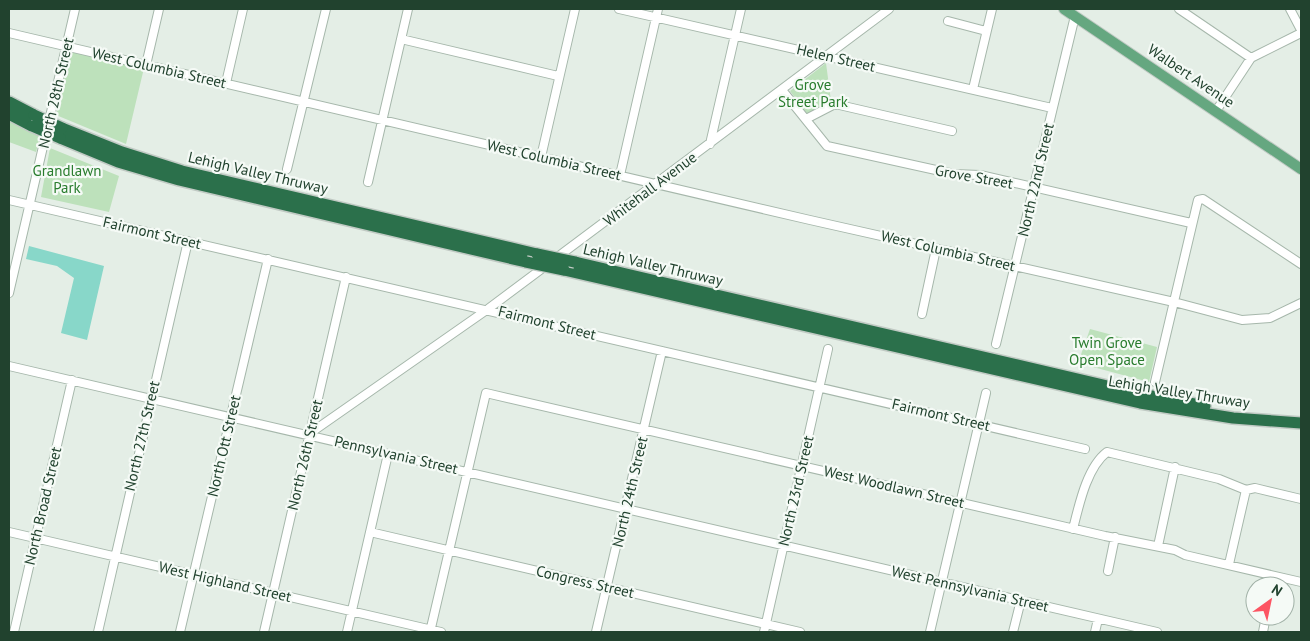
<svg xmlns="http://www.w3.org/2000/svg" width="1310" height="641" font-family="'PT Sans',sans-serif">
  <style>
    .green { fill: #bde1bb }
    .water { fill: #88d7c9 }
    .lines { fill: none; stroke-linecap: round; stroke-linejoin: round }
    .minor-casing { stroke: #a6b7ab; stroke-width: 10 }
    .major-casing { stroke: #c1cac4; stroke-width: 12 }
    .highway-casing { stroke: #c1cac4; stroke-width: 14 }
    .minor { stroke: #fff; stroke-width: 8 }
    .major { stroke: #65a780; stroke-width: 10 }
    .highway { stroke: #2b704b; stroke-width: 11 }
    .highway-bridge-casing { stroke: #c1cac4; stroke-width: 14; stroke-linecap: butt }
    .highway-bridge { stroke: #2b704b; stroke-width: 11 }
    .labels { text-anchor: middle; stroke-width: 4.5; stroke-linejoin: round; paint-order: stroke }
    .street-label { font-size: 15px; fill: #21422e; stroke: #f5faf6 }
    .park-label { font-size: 15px; fill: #287c2d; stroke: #f5faf6 }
  </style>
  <rect width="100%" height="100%" fill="#e4eee6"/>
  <path class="green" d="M76,52L144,68L126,144L56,115L69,54Z
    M826,63L831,101L808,115L790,91Z
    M9,121L40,136L36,152L9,142Z
    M50,148L119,176L109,212L41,197Z
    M1090,329L1157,347L1149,382L1078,363Z"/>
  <path class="water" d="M29,246L104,266L87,340L61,333L74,278L57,266L26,259Z"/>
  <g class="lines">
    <defs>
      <path id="minor" d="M619,9L1052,108
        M1179,9L1251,58
        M1290,9L1301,30
        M948,21L986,31
        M9,33L810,220L1174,302L1242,320L1270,318L1301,303
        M401,39L558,76
        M146,65L159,9
        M226,83L243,9
        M973,89L992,9
        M782,90L827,146L954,174L980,175L1191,223
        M1216,111L1251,58L1301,33
        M806,119L835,104L952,131
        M710,144L741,9
        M541,157L575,9
        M287,169L326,9
        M620,175L658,9
        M368,182L408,9
        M9,200L1085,449
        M9,293L75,9
        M922,314L936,249
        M996,344L1075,16
        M9,366L1157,632
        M1155,382L1198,200L1203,199L1301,264
        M309,434L488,309L889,9
        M1073,529C1079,505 1087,467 1107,452L1219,479L1246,490L1255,488L1301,499
        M9,532L441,632
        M370,532L800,632
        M1158,546L1175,467
        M1229,564L1246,490
        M1108,571L1115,537
        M14,632L72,380
        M98,632L188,241
        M180,632L268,259
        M264,632L346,277
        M347,632L388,454
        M430,632L486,393L1105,536L1175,550L1185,555L1301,582
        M596,632L662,351
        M764,632L828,349
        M930,632L986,393
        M1013,632L1021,600
        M1095,632L1098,619
        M1263,632L1266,616"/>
      <path id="major" d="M1064,9L1301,169"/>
      <path id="highway" d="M9,102L34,115
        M9,114L32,126
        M62,128L122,152L182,171L537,254
        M60,138L118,162L179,180L526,262
        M575,262L1146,395L1205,406
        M564,270L1140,403L1233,418L1301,423"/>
    </defs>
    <use href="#minor" class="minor-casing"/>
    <use href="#major" class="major-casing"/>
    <use href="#highway" class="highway-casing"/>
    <use href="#minor" class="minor"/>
    <use href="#major" class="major"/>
    <use href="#highway" class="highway"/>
    <defs>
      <path id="highway-bridge" d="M34,115L62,128
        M32,126L60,138
        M537,254L575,262
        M526,262L564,270"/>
    </defs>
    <use href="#highway-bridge" class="highway-bridge-casing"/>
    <use href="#highway-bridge" class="highway-bridge"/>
  </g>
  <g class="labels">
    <g class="street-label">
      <text transform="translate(836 58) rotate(13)" y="5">Helen Street</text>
      <text transform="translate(159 68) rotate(13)" y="5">West Columbia Street</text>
      <text transform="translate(1191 76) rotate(34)" y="5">Walbert Avenue</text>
      <text transform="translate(56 93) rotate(-77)" y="5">North 28th Street</text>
      <text transform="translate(554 160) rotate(13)" y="5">West Columbia Street</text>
      <text transform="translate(258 173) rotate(13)" y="5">Lehigh Valley Thruway</text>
      <text transform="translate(974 177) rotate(10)" y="5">Grove Street</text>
      <text transform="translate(1036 180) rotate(-77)" y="5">North 22nd Street</text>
      <text transform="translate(650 189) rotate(-37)" y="5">Whitehall Avenue</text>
      <text transform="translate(152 233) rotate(13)" y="5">Fairmont Street</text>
      <text transform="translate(948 251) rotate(13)" y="5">West Columbia Street</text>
      <text transform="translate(653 265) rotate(13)" y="5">Lehigh Valley Thruway</text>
      <text transform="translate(547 323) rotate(14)" y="5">Fairmont Street</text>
      <text transform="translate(1179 392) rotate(9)" y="5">Lehigh Valley Thruway</text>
      <text transform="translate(941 415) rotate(13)" y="5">Fairmont Street</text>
      <text transform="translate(142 436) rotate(-77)" y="5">North 27th Street</text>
      <text transform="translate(224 446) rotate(-77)" y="5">North Ott Street</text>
      <text transform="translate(305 455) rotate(-77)" y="5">North 26th Street</text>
      <text transform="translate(396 455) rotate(13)" y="5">Pennsylvania Street</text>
      <text transform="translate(894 487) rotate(13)" y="5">West Woodlawn Street</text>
      <text transform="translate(796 491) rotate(-77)" y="5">North 23rd Street</text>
      <text transform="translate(630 492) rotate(-77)" y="5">North 24th Street</text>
      <text transform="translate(43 506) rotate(-77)" y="5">North Broad Street</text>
      <text transform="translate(225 582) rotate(13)" y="5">West Highland Street</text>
      <text transform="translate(585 582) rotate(13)" y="5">Congress Street</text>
      <text transform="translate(970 589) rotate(13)" y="5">West Pennsylvania Street</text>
    </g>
    <g class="park-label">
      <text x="813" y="90">Grove<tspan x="813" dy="17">Street Park</tspan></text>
      <text x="67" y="176">Grandlawn<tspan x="67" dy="17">Park</tspan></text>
      <text x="1107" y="348">Twin Grove<tspan x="1107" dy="17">Open Space</tspan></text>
    </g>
  </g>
  <rect width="1310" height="641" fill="none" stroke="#21422e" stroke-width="20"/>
  <g transform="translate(1270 601) rotate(33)"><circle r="24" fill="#f5faf6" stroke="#a0b0a6"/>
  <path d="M0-4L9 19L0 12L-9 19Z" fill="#fc5462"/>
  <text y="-8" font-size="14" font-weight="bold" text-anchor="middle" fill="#21422e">N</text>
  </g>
</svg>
